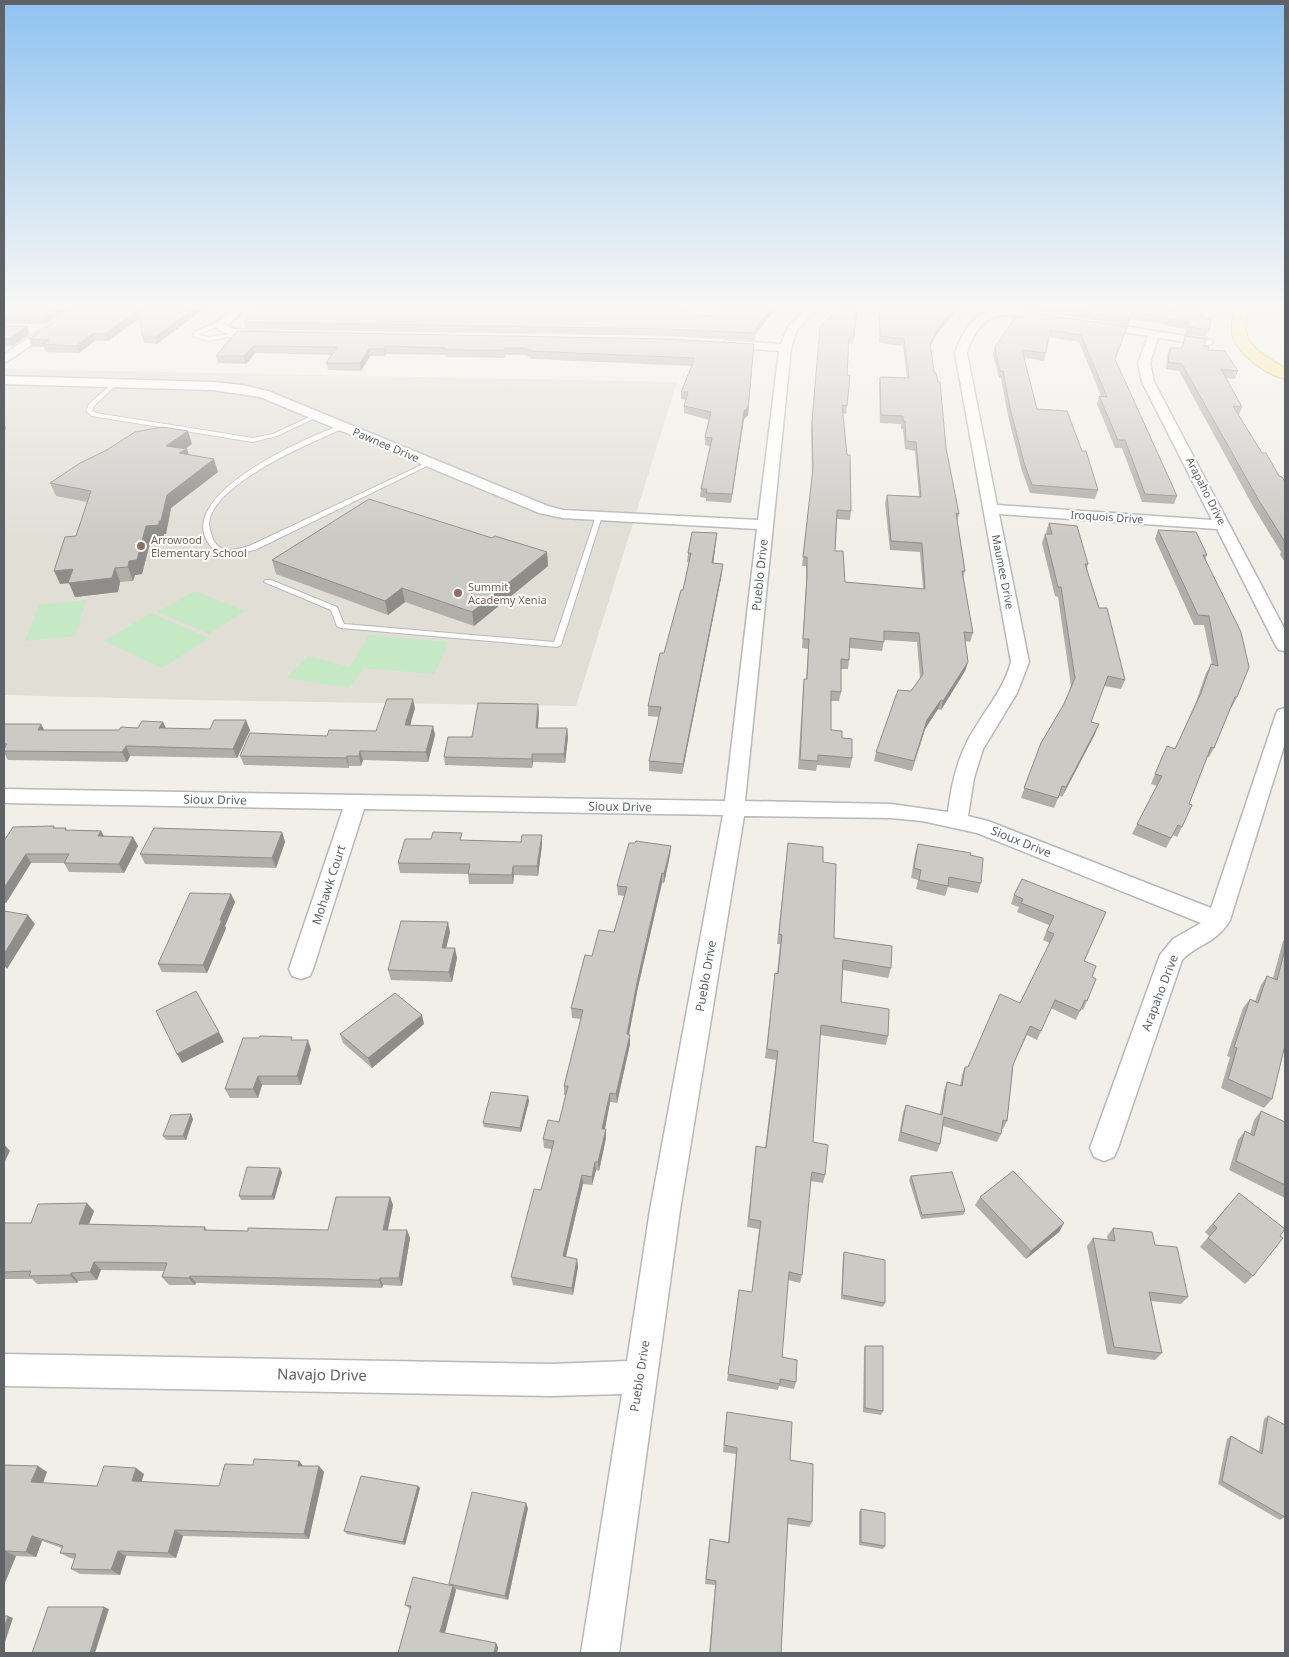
<svg xmlns="http://www.w3.org/2000/svg" width="1289" height="1657" font-family="'Noto Sans',sans-serif">
  <style>
    .education { fill: #e1ded6 }
    .green { fill: #c5e8c5 }
    .lines { fill: none; stroke-linecap: round; stroke-linejoin: round }
    .service-casing { stroke: #b5b8bc; stroke-width: 2 }
    .minor-casing { stroke: #b5b8bc; stroke-width: 3 }
    .motorway-casing { stroke: #f9ab00; stroke-width: 2 }
    .service { fill: #fff; fill-rule: evenodd }
    .minor { fill: #fff; fill-rule: evenodd }
    .motorway { fill: #fde293; fill-rule: evenodd }
    .wall { fill: #afaea9 }
    .shaded-wall { fill: #8f8d8a }
    .building { fill: #cccac5; stroke: #8f8d8a }
    .education-dot { fill: #8d6e63; stroke: #fff; stroke-width: 2 }
    .labels { text-anchor: middle; stroke-width: 4; stroke-linejoin: round; paint-order: stroke }
    .far-street-label { font-size: 11px; fill: #5f6368; stroke: #fff }
    .far-education-label { font-size: 11px; fill: #785e54; stroke: #fff; text-anchor: start }
    .street-label { font-size: 12px; fill: #5f6368; stroke: #fff }
    .near-street-label { font-size: 15px; fill: #5f6368; stroke: #fff }
  </style>
  <rect width="100%" height="100%" fill="#f1efe8"/>
  <path class="education" d="M4,369L578,380L677,382L576,706L197,700L4,695Z"/>
  <path class="green" d="M195,591L245,611L209,634L158,612Z
    M86,600L75,636L25,641L39,605Z
    M151,613L209,638L162,668L104,641Z
    M369,635L449,642L434,674L360,668L364,669L349,688L286,678L308,656L350,667Z"/>
  <g class="lines">
    <defs>
      <path id="service" d="M223,320L225,323L198,335L208,337L244,332L247,334L208,341L192,336L196,331Z
        M115,381L117,382V384L94,406L92,411L96,413L253,438L273,434L314,415L319,416L277,436L253,442L92,416L86,411L89,404Z
        M342,425L344,426V428C311,443 213,483 209,523C209,527 212,538 214,541C222,555 238,549 249,546L428,462L433,463L255,550C239,553 220,560 209,544C174,495 308,436 342,425Z
        M599,514L602,516L561,645L557,647L341,628L337,626L331,610L264,582L265,580H271L337,607L344,624L554,642L596,516Z"/>
      <path id="minor" d="M75,307H86L8,361L4,362V354Z
        M236,307H247L227,326L235,329L267,332L269,334L267,336C253,340 226,337 216,327L219,320Z
        M808,307H818L797,330L791,348L745,801L891,804L948,812C951,787 956,763 968,740C982,713 1003,692 1011,662L955,353C960,338 971,317 986,312L982,309L984,307H1008L1007,309L1053,316L1058,319L1053,322C1010,316 984,301 967,353L997,505L1212,520L1142,382L1138,363L1148,336L1098,328L1093,325L1098,322L1211,340L1213,342L1211,344L1207,345L1158,338L1150,363L1154,382L1285,630V651L1279,650L1276,646L1217,529L999,514L1029,662L1017,693L983,749L974,778L968,816L988,821L1211,908L1276,714L1278,710L1285,708V743L1230,920C1217,943 1199,943 1182,960L1118,1148L1114,1157L1104,1161L1094,1157L1090,1148L1160,955L1173,939L1201,923L977,833L922,821L891,818L744,816L680,1210L619,1653H581L622,1394L552,1396L4,1386V1354L552,1364L627,1361L650,1210L723,815L364,809L313,969L310,976L301,979L292,976L289,969L343,809L4,803V789L725,801L757,529L563,518L539,513L260,397L213,390L4,384V376L213,382L242,385L268,391L548,506L563,510L758,520L779,351L726,347L720,344L726,341L781,344L788,327Z"/>
      <path id="motorway" d="M1235,307H1249C1248,314 1245,322 1246,330C1248,349 1271,359 1285,368V379C1267,375 1240,356 1233,338C1230,328 1233,317 1235,307Z"/>
    </defs>
    <use href="#service" class="service-casing"/>
    <use href="#minor" class="minor-casing"/>
    <use href="#motorway" class="motorway-casing"/>
    <use href="#service" class="service"/>
    <use href="#minor" class="minor"/>
    <use href="#motorway" class="motorway"/>
  </g>
  <path class="wall" d="M4,307H73L45,324H4Z
    M76,307H212L204,311H201L157,344L144,343L142,336L140,318L108,341H95L79,353L46,352L44,347H32L29,339Z
    M727,307H780L772,313L755,335L754,341L667,336L246,329L244,322L698,315L716,316Z
    M857,307L853,344H848L847,375H850L846,414L843,413L851,511L850,520L837,519L835,551L845,582L923,589L920,552L890,550L885,503L887,495L919,496L915,451L905,449L903,429H901V424L880,423L879,384L880,377L907,378L903,346L879,343L878,307H955L954,313L934,338L930,347L946,448L959,514L957,522L965,571L963,578L973,633L970,642L965,641L968,662L965,671L941,710L938,709L925,729L912,771L874,761L876,752L911,691L920,678L917,642L884,640L882,651L850,648L849,660L848,669H841V692L839,701H831V730L842,738L852,758L850,768L817,765L816,771L798,769L803,688L804,679H806L808,649L802,648L806,585V566H802L812,476L811,429L820,327Z
    M1030,307H1173L1209,330L1206,337L1185,334L1186,329L1167,326L1168,325L1130,319L1128,325L1029,310Z
    M1016,316L1124,334L1115,360L1177,496L1174,504L1142,502L1122,448H1115L1097,404L1099,396H1101L1079,342L1049,337L1044,361L1024,358L1037,409L1082,451L1098,490L1095,499L1030,493L1022,471L1008,416L1001,378H999L993,354L995,347Z
    M4,326L30,334L12,346H4Z
    M237,331L754,344L748,415L744,419L731,503L706,501V498L700,497L701,489L710,446L705,445V437L709,420L684,413V406L686,400L681,399V392L692,366L532,359L526,355H506L505,358L467,357H445V355L386,354L385,356H370L361,371L328,370L326,363L332,355L255,353L246,364L218,363L216,356Z
    M1185,336L1204,346L1208,350L1238,371L1235,379L1226,378L1242,407L1239,415H1238L1262,453L1279,476L1285,482V562L1280,555L1281,552L1254,508L1179,371L1166,369L1167,355L1170,348H1181Z
    M192,444L185,449L188,454L218,472L171,508L166,534H164L163,538L151,539L142,574L135,575L133,581L120,582L118,592L75,597L69,583L60,584L87,502L56,496L50,483Z
    M1049,523L1088,564L1087,569L1099,608L1125,680L1121,689L1104,686L1091,722L1095,734L1062,797L1059,796L1054,808L1021,798L1041,743L1064,704L1071,686L1058,597L1055,596L1042,543L1045,534H1047L1046,532Z
    M1158,530L1207,555L1205,560L1237,697L1232,707H1231L1214,748L1209,757H1207L1189,804L1182,827L1177,837L1173,835L1166,848L1132,834L1157,786L1151,784L1162,756L1175,749L1196,702L1206,673L1212,664L1204,625H1194L1155,539Z
    M717,533L713,564L722,573L682,774L649,771V761L659,717L648,716V706L683,590L689,562H687L688,553Z
    M492,538L547,552L548,566L474,626L405,602L388,615L276,574L272,560Z
    M415,708L410,726H433L435,735L428,762L363,760L361,766H349V768L244,765L240,756L327,736L376,731Z
    M539,712L538,728H567L568,737L565,763L533,762L532,768L445,765L444,757L472,737Z
    M163,722L166,728L250,730L237,758L130,756L127,762L8,760L4,753V724L44,730H119L138,728Z
    M54,826L55,828L67,830L101,831L104,837H133L138,846L124,873L69,872L64,863H31L6,903H4V841Z
    M282,832L285,842L276,868L145,864L140,854Z
    M542,835V845L538,876L514,875L513,884H469L468,874L400,873L398,863L463,840L521,842Z
    M788,843L823,862L834,938L891,968L888,978L843,970L841,1002L888,1036L886,1045L820,1035L813,1142L825,1175L823,1183L810,1181L802,1275L800,1283L788,1280L782,1357L796,1382L794,1389L779,1386L778,1390L727,1381L738,1297L752,1292L759,1229L747,1227L756,1146L765,1148L776,1060L765,1058L774,982L777,973L780,944H777Z
    M918,844L970,855L981,883L978,893L948,887L945,896L916,889L918,880L911,878L915,854Z
    M671,846L670,855L664,883H662L638,987L629,1035H630V1044L617,1103L610,1102L605,1129L606,1138L599,1171L596,1170L592,1185L583,1184L566,1257L577,1259L578,1267L573,1295L513,1285L511,1277L541,1190L552,1149L544,1148L543,1139L559,1122L566,1095H564V1086L581,1019L572,1018L571,1008L592,956L614,932L624,896L618,895L617,886Z
    M231,894L235,902L225,926L226,928L207,973L162,972L158,964Z
    M1014,895L1106,912L1084,961L1092,977L1087,1001L1083,1010L1081,1009L1076,1020L1051,1008L1037,1040L1027,1035L1013,1065L1007,1121L1003,1129H1002L1001,1134L997,1142L943,1126L940,1144L937,1152L898,1141L903,1113L906,1105L940,1114L944,1090L947,1082L960,1086L962,1075L965,1067H968L1020,1003L1050,943L1043,940L1049,925L1017,912L1019,907L1011,904Z
    M450,932L446,948L457,958L452,982L391,980L388,970Z
    M1285,939V1045L1272,1099L1264,1108L1221,1088L1230,1057L1227,1056L1243,1008L1250,999L1255,1001L1261,985L1267,976L1273,978L1283,941Z
    M424,1024L372,1068L343,1043L340,1034Z
    M294,1040L311,1049L301,1085H262L258,1098H230L225,1089Z
    M528,1096L529,1101L521,1132L484,1127L483,1123Z
    M1261,1111L1285,1122V1198L1229,1170L1238,1140L1245,1131L1250,1134L1254,1120Z
    M193,1119L186,1140H166L163,1136Z
    M282,1172L274,1200H241L239,1196Z
    M911,1176L965,1211L963,1215L921,1219L909,1180Z
    M1239,1193L1253,1276L1245,1284L1200,1247L1209,1236L1205,1232Z
    M390,1197L393,1205L388,1230L410,1238L402,1286L383,1285L382,1288L196,1283L195,1285H169L162,1277L164,1271L101,1270L97,1280L78,1281L77,1283L37,1284L32,1279H4V1223H31L94,1211L89,1224L205,1227L207,1230L248,1231L328,1230Z
    M980,1197L1064,1223L1059,1232L1026,1259L975,1205Z
    M1113,1228L1155,1245L1188,1297L1181,1304L1151,1301L1162,1353L1155,1360L1107,1354L1087,1246L1093,1238L1108,1240L1107,1236Z
    M844,1252L885,1303L883,1307L841,1299L843,1256Z
    M865,1346L883,1411L881,1415L863,1412L864,1350Z
    M727,1412L790,1460L812,1522L809,1527L788,1524L781,1653H709L715,1585L705,1584L709,1544L710,1539L728,1542L736,1454L723,1452Z
    M1268,1416L1285,1517L1280,1520L1218,1484L1227,1439L1231,1436L1259,1451L1264,1419Z
    M299,1461L303,1466H319L324,1472L309,1539L183,1536L176,1558L126,1556L120,1575L80,1574L71,1569L75,1559L70,1558L60,1553L62,1548L42,1541L36,1557L16,1556L4,1585V1465L38,1466L47,1472L43,1483L97,1486L144,1474L141,1482L219,1486L253,1465Z
    M418,1486L420,1488L405,1545L347,1534L344,1531Z
    M528,1508L508,1600L455,1589L456,1590L445,1633L498,1647L497,1653H398L410,1609L405,1605L450,1585L449,1584Z
    M861,1509L885,1546L883,1549L859,1545V1512Z"/>
  <path class="shaded-wall" d="M59,307H73L45,324L43,317Z
    M196,307H200L201,311L157,344L155,337Z
    M203,307H212L204,311Z
    M773,307H780L772,313L755,335L754,341L755,328Z
    M955,307L954,313L934,338L929,351L930,343L936,331Z
    M139,309L141,317L108,341L105,334Z
    M27,326L30,334L12,346L9,339Z
    M92,334L95,341L79,353L76,346Z
    M754,344L748,415L744,419L731,503L732,494Z
    M253,346L255,353L246,364L244,356Z
    M385,346L386,354L385,356L384,349Z
    M369,349L370,356L361,371L360,363Z
    M4,421L6,429L4,431Z
    M188,431L192,444L170,459L166,446Z
    M187,449L191,462L179,453Z
    M214,459L218,472L171,508L166,534H164L163,538L151,539L142,574L135,575L133,581L128,567L129,561L146,526L159,521L167,495Z
    M717,533L716,542L712,573V563Z
    M547,552L548,566L474,626L472,612Z
    M723,564L722,573L682,774L683,764Z
    M115,568L120,582L118,592L75,597L69,583L60,584L54,571L73,569Z
    M402,588L405,602L388,615L385,601Z
    M968,662L965,671L941,710L943,701Z
    M413,699L415,708L407,735L405,725Z
    M941,700L938,709L925,729L912,771L927,720Z
    M538,704L539,712L537,736L536,728Z
    M246,720L250,730L237,758L233,749Z
    M163,722L167,731L159,728Z
    M41,724L46,733L38,730Z
    M1099,724L1095,734L1062,797L1066,787Z
    M433,726L435,735L428,762L426,752Z
    M567,728L568,737L565,763L564,754Z
    M126,746L130,756L127,762L122,752Z
    M360,751L363,760L361,766L359,756Z
    M532,754L533,762L532,768Z
    M347,756L349,766V768L346,758Z
    M101,831L106,840L98,836Z
    M282,832L285,842L276,868L272,858Z
    M542,835V845L538,876L537,866Z
    M133,837L138,846L124,873L119,864Z
    M671,846L670,855L664,883V874Z
    M26,854L31,863L6,903L4,900V888Z
    M513,866L514,875L513,884L512,875Z
    M662,873V883L638,987L627,1044V1034L638,978Z
    M231,894L235,902L225,926L226,928L207,973L203,965L220,920Z
    M28,915L35,924L7,969L4,965V954Z
    M448,922L450,932L444,957L442,948Z
    M455,948L457,958L452,982L449,972Z
    M422,1015L424,1024L372,1068L368,1058Z
    M219,1032L224,1042L182,1063L177,1054Z
    M630,1035V1044L617,1103L616,1094Z
    M308,1040L311,1049L301,1085L297,1076Z
    M258,1076L262,1085L258,1098L253,1089Z
    M610,1093V1102L603,1138L602,1129Z
    M528,1096L529,1101L521,1132L520,1128Z
    M191,1114L193,1119L186,1140L183,1136Z
    M606,1129V1138L599,1171L598,1162Z
    M4,1144L10,1151L4,1163Z
    M595,1162L596,1170L592,1185V1177Z
    M280,1168L282,1172L274,1200L272,1196Z
    M582,1175L583,1184L564,1264L563,1256Z
    M390,1197L393,1205L386,1238L383,1230Z
    M87,1203L94,1211L86,1232L79,1224Z
    M1064,1223L1059,1232L1026,1259L1031,1251Z
    M407,1230L410,1238L402,1286L399,1278Z
    M577,1259L578,1267L573,1295L572,1288Z
    M94,1262L101,1270L97,1280L90,1272Z
    M71,1273L78,1281L77,1283L70,1275Z
    M190,1276L196,1283L195,1285L189,1278Z
    M380,1278L383,1285L382,1288L379,1280Z
    M299,1461L304,1467L298,1466Z
    M38,1466L47,1472L41,1488L31,1482Z
    M319,1466L324,1472L309,1539L304,1534Z
    M136,1468L144,1474L140,1487L132,1481Z
    M418,1486L420,1488L405,1545L403,1542Z
    M526,1503L528,1508L508,1600L505,1596Z
    M175,1530L183,1536L176,1558L168,1553Z
    M32,1536L42,1541L36,1557L26,1552Z
    M5,1551L16,1556L4,1585V1555Z
    M118,1551L126,1556L120,1575L111,1570Z
    M453,1586L456,1590L444,1636L440,1632Z
    M104,1607L109,1609L95,1653H90Z
    M8,1616L13,1618L4,1645V1628Z
    M496,1643L498,1647L497,1653H494Z"/>
  <path class="building" d="M4,307H59L43,317H4Z
    M76,307H196L155,337L142,336L139,309L105,334H92L76,346L43,344L49,340L29,339Z
    M257,307H678L698,315L716,316L727,307H773L755,328V333L667,329L244,322Z
    M840,307H857L854,337H849L847,375H850L847,406L842,405L847,455H850L851,511L837,510L835,551H843L845,582L925,589L922,543L891,541L887,495L921,497L916,442L906,441L905,421H903V416L881,415L880,377L909,378L904,339L880,336L879,307H955L936,331L930,343L934,372L936,373L938,382H940L946,448L959,514L956,513L965,571H962L973,633L964,632L968,662L943,701L941,700L927,720L914,761L876,752L898,690L911,691L923,674L919,633L884,631V642L850,638L849,660L841,659V692L831,691V730L842,731V738L852,739V758L818,755V761L800,760L804,679H807L809,639H803L807,576V557H803L813,468L812,421L820,327Z
    M1051,307H1173L1172,311L1174,307H1197L1205,318L1211,320L1209,330L1188,327L1189,322L1169,319L1170,318L1132,312L1130,318Z
    M1026,312L1127,327L1115,359L1177,496L1145,494L1125,440H1118L1099,396L1107,397L1081,335L1050,330L1046,353L1022,350L1037,409L1067,411L1082,451H1086L1098,490L1032,485L1024,463L1010,408L1003,371H1000L995,347L1016,316L1023,317Z
    M4,326H27L9,339L4,338Z
    M237,331L667,339L754,344L748,407L744,411L732,494L706,493L707,489H701L712,438L705,437L711,412L684,406L688,392H681L695,358L531,351L525,348H505L504,350H466L444,349L445,348L385,346L384,349H369L360,363H326L337,347L253,346L244,356H216Z
    M1185,336L1206,339L1204,346L1209,347L1208,350L1225,351L1238,371L1221,369L1242,407L1233,406L1262,453H1266L1279,476L1282,477L1285,482V542L1258,499L1182,364L1168,362L1170,348H1182Z
    M162,427L188,431L166,446L187,449L179,453L214,459L167,495L161,521H159V525L146,526L137,560L129,561L128,567L115,568L112,578L68,583L73,569L54,571L65,537L76,536L91,491L50,483L80,463L105,451L135,432Z
    M369,499L492,538L495,536L547,552L472,612L402,588L385,601L272,560Z
    M1049,523L1077,526L1088,564H1085L1099,608H1107L1125,680L1108,676L1091,722L1099,724L1066,787L1062,786L1058,798L1024,788L1041,743L1064,704L1075,678L1061,587H1058L1045,534H1052Z
    M1158,530L1196,532L1207,555H1203L1241,632L1249,667L1237,697H1235L1214,748L1211,747L1189,804L1192,805L1182,827L1178,825L1171,838L1137,824L1162,776L1155,774L1167,746L1175,749L1201,693L1211,664L1218,666L1209,616L1198,615Z
    M692,532L717,533L712,563L723,564L683,764L649,761L661,707L648,706L660,653H664L681,590H683L691,553H688Z
    M387,699H413L405,725L433,726L426,752L360,751L359,756H347L346,758L240,756L250,733L327,736L329,730L376,731Z
    M478,703L538,704L536,728H567L564,754H532V759L444,757L448,737H472Z
    M214,720H246L233,749L126,746L122,752L4,751V749L7,744H4V724H41L38,730H119L121,727L138,728L142,721L163,722L159,728L210,729Z
    M54,826L53,828H66L65,830L101,831L98,836L133,837L119,864L64,863L69,854H26L4,888V841L13,827Z
    M154,828L282,832L272,858L140,854Z
    M433,832L462,833L460,840L521,842L522,835H542L537,866H513L512,875L468,874L470,864L398,863L405,839H431Z
    M636,841L671,846L664,874L662,873L638,978L627,1034L630,1035L616,1094L610,1093L602,1129H606L598,1162H595L592,1177L582,1175L563,1256L577,1259L572,1288L511,1277L534,1189L541,1190L554,1141L543,1139L548,1120L559,1122L568,1086H564L583,1010L571,1008L585,955L592,956L599,930L614,932L627,887L617,886L629,843H635Z
    M788,843L823,847V862L836,864L834,938L892,946L891,968L843,960L841,1002L889,1009L888,1036L821,1025L813,1142L828,1145L825,1175L812,1172L811,1179L802,1275L789,1272L782,1357L797,1360L796,1382L780,1379V1384L728,1374L739,1290L752,1292L761,1221L749,1219L756,1146L766,1148L778,1051L767,1049L775,973L778,974L782,935L779,934Z
    M918,844L971,853L970,855L983,858L981,883L949,877L948,886L919,880L921,870L914,868Z
    M1022,879L1106,912L1084,961L1096,966L1092,977L1096,979L1087,1001L1085,1000L1080,1011L1055,1000L1041,1031L1030,1026L1013,1065L1007,1121L1003,1120L1001,1134L944,1117L940,1144L901,1132L906,1105L942,1115L947,1082L962,1086L965,1067H968L1000,994L1020,1003L1054,934L1047,931L1054,916L1021,903L1023,899L1014,895Z
    M190,893L231,894L220,920H222L203,965L158,964Z
    M4,911L28,915L4,954Z
    M401,921L448,922L442,948H455L449,972L388,970Z
    M1285,949V1045L1272,1099L1228,1079L1237,1048L1234,1047L1250,999L1258,1003L1267,976L1277,980Z
    M196,991L219,1032L177,1054L156,1011Z
    M395,993L422,1015L368,1058L340,1034Z
    M260,1036L292,1037L291,1040H308L297,1076H258L253,1089H225L243,1038H259Z
    M491,1092L528,1096L520,1128L483,1123Z
    M1261,1111L1285,1122V1185L1236,1161L1245,1131L1254,1136Z
    M191,1114L183,1136H163L171,1115Z
    M247,1167L280,1168L272,1196H239Z
    M1013,1171L1064,1223L1031,1251L980,1197Z
    M952,1172L965,1211L922,1215L911,1176Z
    M1239,1193L1285,1229L1280,1236L1283,1238L1253,1276L1208,1238L1217,1228L1213,1224Z
    M336,1197H390L383,1230H407L399,1278H380L379,1280L190,1276L189,1278L162,1277L167,1263L94,1262L90,1272L71,1273L70,1275L29,1276L31,1271L4,1272V1223H31L38,1204L87,1203L79,1224L205,1227L204,1230L248,1231V1228L328,1230Z
    M1113,1228L1152,1232L1155,1245L1177,1247L1188,1297L1149,1292L1162,1353L1114,1347L1093,1238L1115,1241Z
    M844,1252L885,1260V1303L842,1295Z
    M865,1346H883V1411L865,1408Z
    M727,1412L792,1422L790,1460L813,1464L812,1522L788,1518L781,1653H710L716,1581L706,1579L710,1539L729,1543L737,1448L724,1445Z
    M1268,1416L1285,1425V1517L1222,1481L1231,1436L1262,1454Z
    M254,1459L299,1461L298,1466H319L304,1534L175,1530L168,1553L118,1551L111,1570L71,1569L76,1554L60,1553L63,1546L32,1536L26,1552L5,1551L4,1555V1465L38,1466L31,1482L97,1486L104,1466L136,1468L132,1481L219,1486L225,1464L253,1465Z
    M361,1476L418,1486L403,1542L344,1531Z
    M472,1492L526,1503L505,1596L449,1584Z
    M861,1509L885,1513V1546L861,1542Z
    M413,1577L453,1586L440,1632L496,1643L494,1653H398L411,1606L405,1605Z
    M48,1607H104L90,1653H32Z
    M4,1616H8L4,1628Z"/>
  <linearGradient id="sky" x2="0" y2="1"><stop stop-color="#8fc3f1"/><stop offset="0.57" stop-color="#f9f8f5"/><stop offset="1" stop-color="#f9f8f5" stop-opacity="0"/></linearGradient>
  <rect width="1289" height="539" fill="url(#sky)"/>
  <g class="education-dot">
    <circle cx="141" cy="546" r="5"/>
    <circle cx="458" cy="593" r="5"/>
  </g>
  <g class="labels">
    <g class="far-street-label">
      <text transform="translate(386 445) rotate(23)" y="4">Pawnee Drive</text>
      <text transform="translate(1206 491) rotate(63)" y="4">Arapaho Drive</text>
      <text transform="translate(1107 517) rotate(4)" y="4">Iroquois Drive</text>
      <text transform="translate(1003 572) rotate(79)" y="4">Maumee Drive</text>
    </g>
    <g class="far-education-label">
      <text x="151" y="544">Arrowood<tspan x="151" dy="13">Elementary School</tspan></text>
      <text x="468" y="591">Summit<tspan x="468" dy="13">Academy Xenia</tspan></text>
    </g>
    <g class="street-label">
      <text transform="translate(760 575) rotate(-84)" y="4">Pueblo Drive</text>
      <text transform="translate(215 800) rotate(1)" y="4">Sioux Drive</text>
      <text transform="translate(620 807) rotate(1)" y="4">Sioux Drive</text>
      <text transform="translate(1021 842) rotate(22)" y="4">Sioux Drive</text>
      <text transform="translate(329 885) rotate(-72)" y="4">Mohawk Court</text>
      <text transform="translate(706 976) rotate(-80)" y="4">Pueblo Drive</text>
      <text transform="translate(1160 993) rotate(-69)" y="4">Arapaho Drive</text>
      <text transform="translate(640 1376) rotate(-81)" y="4">Pueblo Drive</text>
    </g>
    <g class="near-street-label">
      <text transform="translate(322 1375) rotate(1)" y="5">Navajo Drive</text>
    </g>
  </g>
  <rect width="1289" height="1657" fill="none" stroke="#5f6368" stroke-width="10"/>
</svg>
